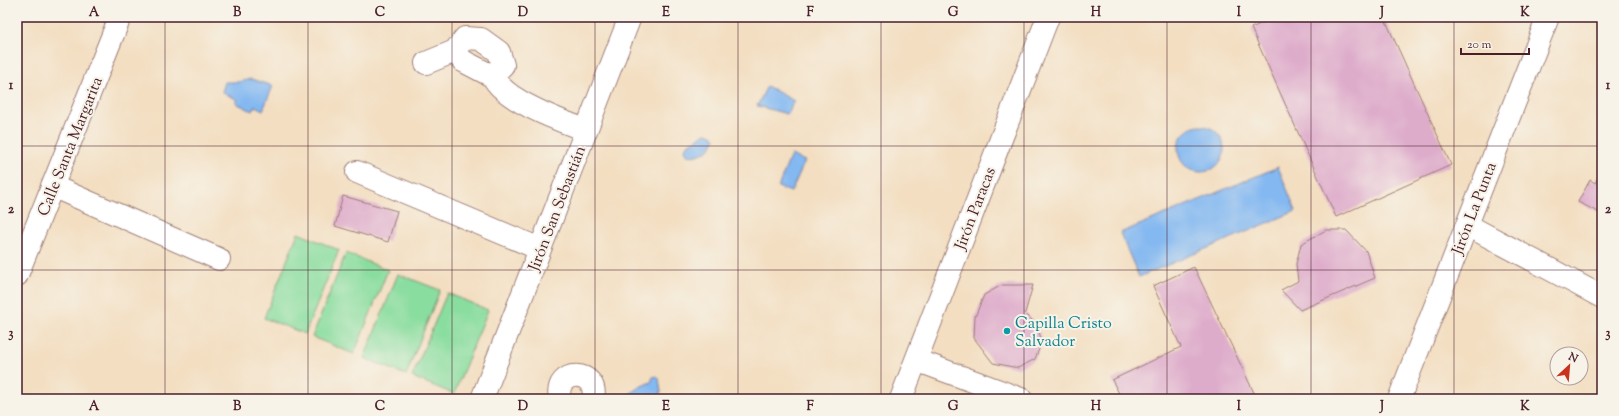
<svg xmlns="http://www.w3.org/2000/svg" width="1619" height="416" font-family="'Sorts Mill Goudy',serif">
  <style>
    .green { fill: #89dd9f; stroke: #6a7e65 }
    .water { fill: #83b8f1; stroke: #666c8e }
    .building { fill: #deaccb }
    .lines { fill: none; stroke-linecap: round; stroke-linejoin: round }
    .minor-casing { stroke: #9e7e76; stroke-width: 24 }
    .minor { stroke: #fff; stroke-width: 22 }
    .grid { fill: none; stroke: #4a1f2b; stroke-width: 1; stroke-opacity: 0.55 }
    .culture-dot { fill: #0f9aa8; stroke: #f7f3e8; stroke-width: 1.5 }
    .labels { text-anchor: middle; stroke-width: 4; stroke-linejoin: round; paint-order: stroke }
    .street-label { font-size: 16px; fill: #4a1f2b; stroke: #f7f3e8 }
    .culture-label { font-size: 16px; fill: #0d838f; stroke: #f7f3e8; text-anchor: start }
    .neatline { fill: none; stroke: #4a1f2b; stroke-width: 1.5 }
    .grid-label { font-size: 13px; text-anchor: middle; font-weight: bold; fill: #4a1f2b }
  </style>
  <rect width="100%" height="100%" fill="#f7f3e8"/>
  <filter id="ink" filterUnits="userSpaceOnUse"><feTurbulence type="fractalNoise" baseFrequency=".025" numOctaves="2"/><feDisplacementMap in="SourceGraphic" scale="8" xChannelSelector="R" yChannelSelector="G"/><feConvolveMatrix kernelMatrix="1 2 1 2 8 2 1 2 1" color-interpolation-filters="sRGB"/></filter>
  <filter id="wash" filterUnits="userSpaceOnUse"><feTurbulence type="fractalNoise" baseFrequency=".012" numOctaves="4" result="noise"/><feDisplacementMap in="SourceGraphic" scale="16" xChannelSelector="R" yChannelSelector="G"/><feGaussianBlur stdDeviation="0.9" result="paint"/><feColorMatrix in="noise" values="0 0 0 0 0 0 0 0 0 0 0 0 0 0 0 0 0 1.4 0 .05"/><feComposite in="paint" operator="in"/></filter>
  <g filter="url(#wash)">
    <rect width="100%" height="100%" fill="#f3dec1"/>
    <path class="green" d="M298,233L339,250L305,334L264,318Z
      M346,253L388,270L354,354L312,337Z
      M398,274L440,290L406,375L364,358Z
      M447,293L488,310L454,394L412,377Z"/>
    <path class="water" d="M251,79L273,86L263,110L255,106L252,111L236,103L238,100L222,92L225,82H238Z
      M767,86L794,101L787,114L757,106Z
      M1178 149a23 23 0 1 1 46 0a23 23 0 1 1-46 0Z
      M707,133L712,135L715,139C712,150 698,158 687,155L685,149L689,143L696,140L703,134Z
      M791,155L805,161L791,192L778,187Z
      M1278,167L1296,211L1139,277L1120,233Z
      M657,376L659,378L661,392L657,397L649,399H626C630,391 643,385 651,382L653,377Z"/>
    <g id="blocks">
      <path class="building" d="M1276,17H1384L1451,165L1336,217L1251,28Z
        M1602,171V214L1578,202L1590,180L1595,183Z
        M343,196L397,211L388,242L335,226Z
        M1326,230H1346L1366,251L1375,278L1300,310L1281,290L1298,281L1296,264L1301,244Z
        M1194,267L1257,399H1122L1112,380L1181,347L1153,286Z
        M1002,285H1033L1025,313L1037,325L1042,342L1035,359L1018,368L993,363L974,338L975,317L984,295Z"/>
    </g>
  </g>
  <g filter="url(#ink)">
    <use href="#blocks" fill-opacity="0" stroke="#9e7e76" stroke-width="1"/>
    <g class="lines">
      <defs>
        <path id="minor" d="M426,63L455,51L465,38L481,39L499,52L503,65L492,76L463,61L455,51
          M492,76C495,80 498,85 502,88C519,105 563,122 586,130
          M357,172L540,249
          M52,186L219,259
          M1467,225L1602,297
          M17,275L120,17
          M916,360L1021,399
          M482,399L630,17
          M560,399C553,367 600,369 593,399
          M901,399L1048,17
          M1399,399L1548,17"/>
      </defs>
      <use href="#minor" class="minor-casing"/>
      <use href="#minor" class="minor"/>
    </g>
  </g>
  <path class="grid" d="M165,17V399M308,17V399M452,17V399M595,17V399M738,17V399M881,17V399M1024,17V399M1167,17V399M1311,17V399M1454,17V399M17,146H1602M17,270H1602"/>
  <circle class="culture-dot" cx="1007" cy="331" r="4"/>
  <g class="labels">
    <g class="street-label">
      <text transform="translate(69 146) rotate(-68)" y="6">Calle Santa Margarita</text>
      <text transform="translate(556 208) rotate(-69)" y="6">Jirón San Sebastián</text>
      <text transform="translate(974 208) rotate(-69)" y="6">Jirón Paracas</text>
      <text transform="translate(1473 208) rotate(-69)" y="6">Jirón La Punta</text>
    </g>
    <g class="culture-label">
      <text x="1015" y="328">Capilla Cristo<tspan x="1015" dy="18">Salvador</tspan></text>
    </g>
  </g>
  <rect width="1619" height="416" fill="none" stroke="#f7f3e8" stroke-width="44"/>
  <g transform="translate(1569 366) rotate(26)"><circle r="19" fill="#f7f3e8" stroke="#b29e9c"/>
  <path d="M0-3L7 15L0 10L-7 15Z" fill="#c8321e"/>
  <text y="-6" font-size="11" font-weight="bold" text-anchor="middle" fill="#4a1f2b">N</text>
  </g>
  <path d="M1461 48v6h68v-6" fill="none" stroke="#4a1f2b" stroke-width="2"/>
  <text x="1467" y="48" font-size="12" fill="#4a1f2b" stroke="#f7f3e8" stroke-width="3" paint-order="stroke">20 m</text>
  <rect x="22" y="22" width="1575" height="372" class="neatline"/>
  <g class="grid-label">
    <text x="94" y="16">A</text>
    <text x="237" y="16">B</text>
    <text x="380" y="16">C</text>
    <text x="523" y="16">D</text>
    <text x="666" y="16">E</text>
    <text x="810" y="16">F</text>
    <text x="953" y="16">G</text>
    <text x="1096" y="16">H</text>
    <text x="1239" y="16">I</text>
    <text x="1382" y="16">J</text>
    <text x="1525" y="16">K</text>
    <text x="11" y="89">1</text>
    <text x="1608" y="89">1</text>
    <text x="11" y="213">2</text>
    <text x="1608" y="213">2</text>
    <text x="11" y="337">3</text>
    <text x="1608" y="337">3</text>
    <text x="94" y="410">A</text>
    <text x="237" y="410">B</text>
    <text x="380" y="410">C</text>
    <text x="523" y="410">D</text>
    <text x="666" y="410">E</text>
    <text x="810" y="410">F</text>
    <text x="953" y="410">G</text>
    <text x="1096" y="410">H</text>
    <text x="1239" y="410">I</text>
    <text x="1382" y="410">J</text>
    <text x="1525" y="410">K</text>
  </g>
</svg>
